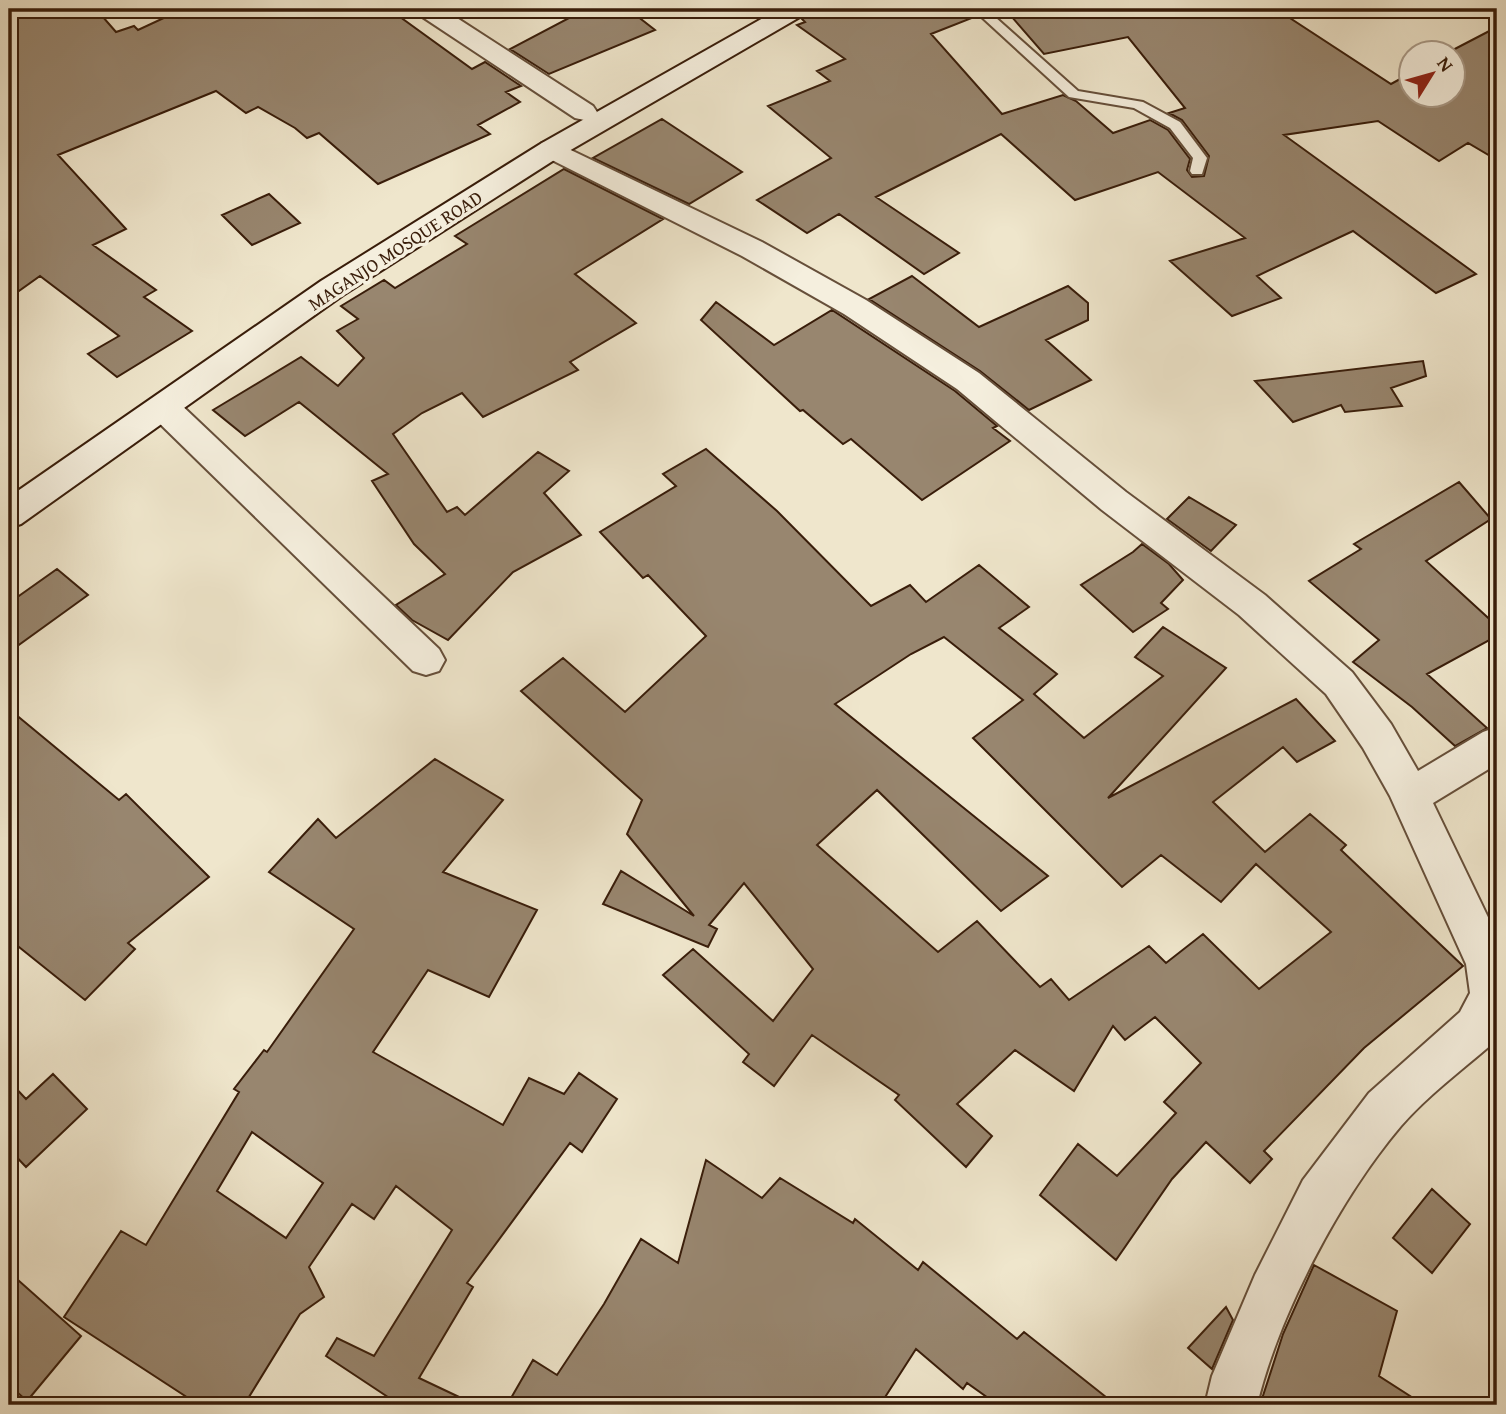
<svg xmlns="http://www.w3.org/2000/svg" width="1506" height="1414" font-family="'Gentium Book Plus',serif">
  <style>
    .building { fill: #98866f; stroke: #391d0a; stroke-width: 2; fill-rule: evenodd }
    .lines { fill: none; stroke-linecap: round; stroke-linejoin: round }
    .lane-casing { stroke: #664f3a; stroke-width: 4 }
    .street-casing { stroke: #664f3a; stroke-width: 4 }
    .secondary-casing { stroke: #391d0a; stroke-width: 4 }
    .lane { fill: #f5efde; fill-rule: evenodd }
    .street { fill: #f5efde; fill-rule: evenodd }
    .secondary { fill: #f5efde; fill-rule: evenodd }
    .labels { text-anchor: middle; stroke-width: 7; stroke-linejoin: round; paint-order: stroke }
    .far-street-label { font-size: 19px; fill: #391d0a; stroke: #f5efde }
  </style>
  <rect width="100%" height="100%" fill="#efe6cc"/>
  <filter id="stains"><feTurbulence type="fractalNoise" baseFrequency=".00286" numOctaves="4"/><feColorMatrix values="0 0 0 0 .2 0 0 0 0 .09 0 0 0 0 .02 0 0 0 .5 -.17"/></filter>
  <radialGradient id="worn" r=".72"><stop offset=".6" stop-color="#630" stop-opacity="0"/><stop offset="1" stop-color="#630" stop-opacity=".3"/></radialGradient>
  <path class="building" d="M9,9H96L116,32L134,26L138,30L183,9H389L472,69L485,62L521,86L506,92L520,102L478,125L490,134L378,184L319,133L307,138L295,128L258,107L246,113L216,91L58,155L126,229L93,245L156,290L144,297L192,331L117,377L88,354L119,336L40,276L9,298Z
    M586,9H628L655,30L549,74L510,49Z
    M811,9H970L977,16L931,34L1002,114L1063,95L1076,101L1113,133L1150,120L1168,130L1190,159L1187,170L1192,177L1204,176L1209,156L1182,120L1169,113L1185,108L1128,37L1044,54L1005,9H1276L1391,84L1411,73V94H1453V52H1449L1497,27V160L1468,143L1439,161L1378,121L1284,135L1476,274L1436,293L1353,231L1257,276L1281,298L1232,316L1170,261L1245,238L1158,172L1075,200L1001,134L876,197L959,253L924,274L839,214L807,233L757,200L831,158L768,106L830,81L817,71L845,59L797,25L805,22L802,19Z
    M662,119L742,172L689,204L593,158Z
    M564,169L663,219L575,274L636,323L570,362L578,370L483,417L462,393L422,413L393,434L447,512L457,507L465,515L538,452L569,471L544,493L581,535L513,572L448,640L412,620L396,605L445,574L414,544L372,481L388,474L299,402L245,436L213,410L301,357L338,386L364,358L337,331L358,319L341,306L384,280L395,288L467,244L455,236Z
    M269,194L300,223L252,245L222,215Z
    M912,276L979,327L1068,286L1088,303V320L1046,340L1091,380L1029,410L980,371L869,299Z
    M716,302L774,345L832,310L955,391L997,426L993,428L1010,441L922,500L851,439L843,444L803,410L800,411L701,320Z
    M1423,361L1426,376L1391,388L1402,406L1345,412L1341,405L1293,422L1255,381Z
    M706,449L777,511L871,606L910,585L926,602L979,565L1029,607L999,628L1057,674L1034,694L1084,738L1163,676L1135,657L1163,627L1226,668L1108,798L1296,699L1335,741L1297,762L1283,747L1213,802L1265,852L1310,814L1346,845L1341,850L1463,966L1364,1048L1264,1151L1272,1159L1250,1183L1206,1142L1172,1179L1116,1260L1040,1195L1078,1144L1117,1176L1176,1113L1164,1102L1201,1063L1155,1017L1125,1040L1113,1026L1074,1091L1015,1050L957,1104L992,1136L966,1167L895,1100L899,1095L812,1035L774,1086L743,1062L749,1054L663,975L693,949L773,1021L813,969L744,883L709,925L717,929L708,947L603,904L621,871L694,916L627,834L642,800L521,691L563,658L625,712L706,636L648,575L643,578L600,532L676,486L663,474ZM944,637L1023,700L973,738L1122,887L1161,855L1221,902L1256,864L1331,932L1259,989L1203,934L1166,963L1149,946L1069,1000L1051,979L1040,987L977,921L938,952L817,845L877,790L1001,911L1048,876L835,704L911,654Z
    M1459,482L1491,519L1426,561L1497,626V636L1427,674L1487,728L1455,746L1412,707L1353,662L1379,640L1309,581L1361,549L1354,544Z
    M1189,497L1236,525L1211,551L1167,519Z
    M1142,544L1169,564L1183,580L1161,603L1168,609L1133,632L1081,585L1133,552Z
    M57,569L88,595L9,652V603Z
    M9,709L119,800L126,794L209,877L128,943L135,949L85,1000L9,939Z
    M435,759L503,800L443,872L537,910L489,997L428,970L373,1052L503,1125L529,1078L564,1094L579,1073L617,1099L582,1152L570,1143L467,1283L473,1287L419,1378L476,1405H400L326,1356L337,1338L374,1356L452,1230L396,1186L374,1219L352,1204L309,1267L324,1297L300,1314L244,1405H199L64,1317L121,1231L146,1245L239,1092L234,1089L264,1050L267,1052L354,929L269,872L318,819L336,838ZM252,1132L323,1183L286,1238L217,1191Z
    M53,1074L87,1109L26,1167L9,1149V1081L26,1099Z
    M706,1160L762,1198L780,1178L853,1223L855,1219L918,1270L923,1262L1017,1339L1024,1332L1116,1405H998L967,1383L963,1389L916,1349L880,1405H507L533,1360L557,1375L604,1304L641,1239L678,1263Z
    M1432,1189L1470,1224L1432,1273L1393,1238Z
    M1314,1265L1397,1311L1379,1376L1424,1405H1260L1283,1334Z
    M9,1272L81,1336L27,1401L9,1385Z
    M1226,1307L1233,1320L1212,1369L1188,1348Z"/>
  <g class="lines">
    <defs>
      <path id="lane" d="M973,9H986L1078,91L1143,102L1180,122L1207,158L1202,174H1192L1190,171L1193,158L1170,128L1134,108L1069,97Z"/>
      <path id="street" d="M415,9H443L593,106L597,112L593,118L584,120L575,118L418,14Z
        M552,141L762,242L866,300L979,373L1126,492L1265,595L1352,672L1391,724L1418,771L1483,732L1497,727V764L1433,803L1497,936V1032L1492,1044C1462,1070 1427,1096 1401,1126C1340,1198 1279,1314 1257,1405H1205L1212,1376L1255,1275L1303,1180L1369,1093L1460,1012L1470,993L1466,964L1390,796L1363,748L1326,694L1239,615L1102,510L957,389L844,314L742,256L542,155L538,149L542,143Z
        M164,396L176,400L439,649L445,660L439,671L426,675L413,671L152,416L148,408L152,400Z"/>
      <path id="secondary" d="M779,9H808L805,14L562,155L343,295L21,524L9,528V497L321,281L542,143Z"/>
    </defs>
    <use href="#lane" class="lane-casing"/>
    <use href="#street" class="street-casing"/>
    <use href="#secondary" class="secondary-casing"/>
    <use href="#lane" class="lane"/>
    <use href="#street" class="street"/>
    <use href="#secondary" class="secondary"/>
  </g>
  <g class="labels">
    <g class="far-street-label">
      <text transform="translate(395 250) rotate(-33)" y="7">MAGANJO MOSQUE ROAD</text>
    </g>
  </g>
  <rect width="1506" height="1414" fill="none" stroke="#efe6cc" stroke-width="35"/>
  <rect x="10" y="10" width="1485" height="1393" fill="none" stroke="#391d0a" stroke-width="3.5"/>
  <rect x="18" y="18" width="1471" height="1379" fill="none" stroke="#391d0a" stroke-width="2"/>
  <g transform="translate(1432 74) rotate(53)"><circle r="33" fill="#f5efde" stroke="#aa9b89" stroke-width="2"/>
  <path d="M0-5L12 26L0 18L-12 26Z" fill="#8f2418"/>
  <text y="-10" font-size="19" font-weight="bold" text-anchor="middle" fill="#391d0a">N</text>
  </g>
  <rect width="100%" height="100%" filter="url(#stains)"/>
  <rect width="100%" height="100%" fill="url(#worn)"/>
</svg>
